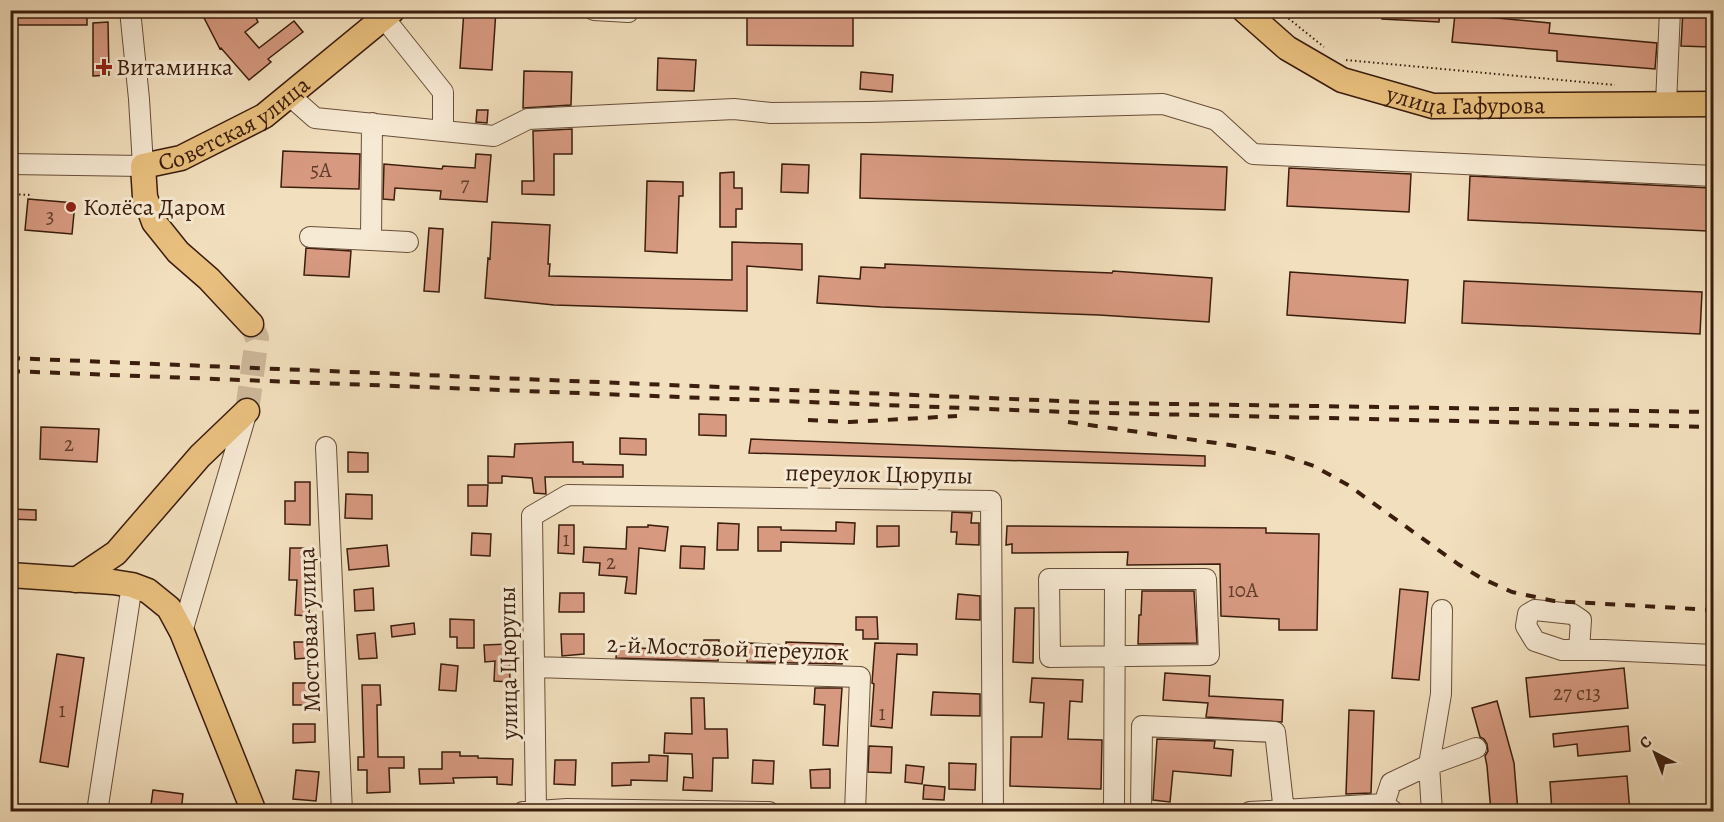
<svg xmlns="http://www.w3.org/2000/svg" width="1724" height="822" font-family="Alegreya,serif">
  <style>
    .building { fill: #d79a81; stroke: #3a1d0d; stroke-width: 1.5 }
    .lines { fill: none; stroke-linecap: round; stroke-linejoin: round }
    .major-tunnel { stroke: #cdb89a; stroke-width: 24; stroke-dasharray: 24 12; stroke-linecap: butt }
    .minor-casing { stroke: #684e39; stroke-width: 22 }
    .major-casing { stroke: #3a1d0d; stroke-width: 27 }
    .path { stroke: #3a1d0d; stroke-width: 2; stroke-dasharray: 1.5 3; stroke-linecap: butt }
    .minor { stroke: #f7ead4; stroke-width: 20 }
    .major { stroke: #e9c07e; stroke-width: 24 }
    .rail { stroke: #3a1d0d; stroke-width: 4; stroke-dasharray: 10 10; stroke-linecap: butt }
    .poi-dot { fill: #8f2418; stroke: #f7ead4; stroke-width: 2 }
    .labels { text-anchor: middle; stroke-width: 6; stroke-linejoin: round; paint-order: stroke }
    .number-label { font-size: 21px; fill: #613c2a }
    .poi-label { font-size: 24px; fill: #3a1d0d; stroke: #f7ead4; text-anchor: start }
    .street-label { font-size: 24px; fill: #3a1d0d; stroke: #f7ead4 }
  </style>
  <rect width="100%" height="100%" fill="#f2dfbd"/>
  <filter id="stains"><feTurbulence type="fractalNoise" baseFrequency=".00333" numOctaves="4"/><feColorMatrix values="0 0 0 0 .2 0 0 0 0 .09 0 0 0 0 .02 0 0 0 .5 -.17"/></filter>
  <radialGradient id="worn" r=".72"><stop offset=".6" stop-color="#630" stop-opacity="0"/><stop offset="1" stop-color="#630" stop-opacity=".3"/></radialGradient>
  <path class="building" d="M10,10H87V25H10Z
    M200,10H252L258,22L245,32L259,48L294,21L303,32L268,59L271,62L249,80L221,48L220,49Z
    M464,10H496L492,70L460,68Z
    M747,10H853V46L747,45Z
    M1383,10H1440L1439,22L1382,19Z
    M1683,10H1712L1710,47L1681,46Z
    M1455,14L1550,23L1549,33L1657,43L1655,69L1557,61V51L1452,42Z
    M108,22L109,75L93,76V23Z
    M658,58L696,60L694,91L657,90Z
    M524,71L572,72L571,105L523,108Z
    M861,72L893,75L892,92L860,89Z
    M477,110H488L487,123L476,122Z
    M572,129V154H554V195L522,194V181H534L533,131Z
    M283,151L360,154L359,189L281,187Z
    M476,154L491,155L487,202L440,199L441,191L395,188L394,200L383,199L384,164L442,169L443,166L475,168Z
    M861,154L1227,167L1225,210L860,198Z
    M782,164L809,165L808,193L781,192Z
    M1289,168L1411,174L1409,212L1287,206Z
    M734,172V188H742V209H736V227H720V173Z
    M1470,176L1711,188L1708,231L1468,220Z
    M647,181L683,182V196H679L677,253L645,251Z
    M28,199L75,203L72,234L25,230Z
    M492,222L550,225L548,264H550L549,276L732,280V242L802,244V270L747,266V311L554,305L485,298L488,258L490,259Z
    M429,228L443,229L439,292L424,291Z
    M306,248L351,251L349,277L304,275Z
    M885,264L1112,273L1113,271L1212,278L1209,322L1099,315L881,307L817,303L819,276L860,279L861,267L885,268Z
    M1290,272L1408,280L1405,323L1287,315Z
    M1464,281L1702,292L1700,334L1462,323Z
    M699,414L726,415V436L699,435Z
    M41,427L99,429L97,462L40,459Z
    M620,438L646,439V455L620,454Z
    M751,439L1205,456V466L749,453Z
    M573,442V462H583V464L623,465V477H545L546,494L534,493L532,478L502,476V483H488V456L514,457L515,444Z
    M348,452L368,453V472H348Z
    M295,482H310V525L285,524V501H295Z
    M468,485H488L487,506H468Z
    M346,494L372,495V519L345,518Z
    M10,509L36,510V520L10,519Z
    M952,512L972,513L971,523H979V545L956,544L957,532H951Z
    M836,522L855,523L854,544L781,542V551H758V527H781V530L836,531Z
    M718,523L739,524L738,550H717Z
    M559,525H574V554L558,553Z
    M648,525L668,527L665,551L639,548L636,594L625,593L627,577L599,575L600,563L583,562L584,547L626,549L627,527H648Z
    M877,526H899V546L877,547Z
    M1007,526L1266,528V533L1319,534L1317,630H1279V619L1221,616L1220,564L1127,565L1128,552L1012,553V544L1006,545Z
    M472,533L491,534L490,556L471,555Z
    M387,545L389,566L349,570L347,549Z
    M681,546L705,547L704,569L680,568Z
    M290,548H312L309,616L295,615L297,580H289Z
    M373,588L374,610L355,611L354,590Z
    M1400,589L1428,592L1419,680L1392,678Z
    M1142,591H1194L1197,643L1138,644L1139,615H1141Z
    M560,593H584V612H559Z
    M958,594L980,596V620L956,619Z
    M1015,608H1034L1033,663L1013,662Z
    M856,617H877L878,639H863V630H856Z
    M450,619L474,620V648H457V637H450Z
    M414,623L415,634L392,637L391,626Z
    M375,633L377,658L359,659L357,635Z
    M561,634H584V654L562,656Z
    M704,640H719L718,661L616,658L617,647L659,649V644L703,647Z
    M294,642H307L308,658L295,659Z
    M786,642L843,644L842,664L747,662L748,643L786,645Z
    M875,643L917,644V655L897,654L892,728L871,726L874,684L872,683Z
    M509,644L510,682L494,681L495,661L485,662L484,645Z
    M57,654L84,658L68,767L40,762Z
    M441,664L458,666L456,691L439,690Z
    M1624,668L1628,708L1530,717L1526,678Z
    M1165,673L1210,676L1209,696L1283,700L1282,722L1206,717L1208,703L1163,700Z
    M1032,678L1083,680L1082,702L1070,701L1068,739L1102,740L1101,789L1010,786L1011,737H1042L1044,703L1030,702Z
    M293,683H314V705H293Z
    M362,685H380L381,705H377L378,757H404V768H389L390,792L367,793V770H358V757H364Z
    M815,688H842L838,746L823,745L825,705L814,704Z
    M933,692L980,694V716L931,715Z
    M691,698H704L705,729H727L728,758H713L712,791L683,790L684,777L693,778L692,754L664,753L665,733L692,734Z
    M1497,701L1514,763L1518,812H1491L1487,766L1485,756L1488,751L1487,744L1484,739L1480,737L1472,708Z
    M1349,710L1374,711L1371,793L1346,794Z
    M293,724H315V742L293,743Z
    M1628,726L1630,751L1578,756L1577,744L1554,747L1553,734Z
    M1157,739L1215,741L1214,748L1233,750L1231,776L1173,771L1170,802L1153,800Z
    M869,746L892,747L891,773L868,772Z
    M442,752H460V756H478V758L513,759L512,785L497,784V777L453,778L454,783L420,784L419,769H442Z
    M649,755L668,756L667,781L631,780V785L612,786V763L649,762Z
    M555,760H576L575,785L554,784Z
    M753,760L774,761L773,784L752,783Z
    M949,763L976,764L975,790L949,789Z
    M906,765L924,767L922,784L905,782Z
    M830,769V788H811L810,770Z
    M296,770L319,772L316,801L293,799Z
    M1627,776L1630,812H1552L1550,782Z
    M924,785L945,787L944,800L923,799Z
    M153,790L183,794L181,812H150Z"/>
  <g class="lines">
    <path class="major-tunnel" d="M247,411L257,338L251,324"/>
    <defs>
      <path id="minor" d="M594,10L628,12L629,10
        M289,95L315,118L443,131V92L384,18
        M1666,104L1670,10
        M372,123L371,240L408,242
        M443,131L494,136L528,119L734,109L771,113L869,112L1163,104L1216,120L1253,154L1714,176
        M10,164L143,166L139,99L130,10
        M310,237L371,240
        M326,447L342,812
        M1049,579H1206L1209,655L1050,657Z
        M182,632L247,411
        M1579,650L1581,620L1572,614L1535,610L1528,614L1526,626L1535,641L1562,650H1604L1714,655
        M534,667L860,677L855,812
        M1384,804L1391,783L1429,765L1441,694L1442,610
        M536,810L532,516L568,495L991,501L993,812
        M97,812L132,585
        M523,812L567,809L769,812
        M1109,812L1114,809L1115,579
        M1141,812L1142,726L1275,732L1284,812
        M1250,812L1384,804L1394,812
        M1432,812L1429,765L1476,748"/>
      <g id="major">
        <path id="s1" d="M1244,10L1287,48L1342,80L1433,106L1714,104"/>
        <path id="s2" d="M251,324L209,279L178,252L154,222L145,197L143,166L181,158L264,116L393,10"/>
        <path d="M10,575L113,582L132,585L148,591L169,608L182,632L254,812"/>
        <path d="M76,580L116,553L200,456L247,411"/>
      </g>
    </defs>
    <use href="#minor" class="minor-casing"/>
    <use href="#major" class="major-casing"/>
    <path class="path" d="M1278,10L1324,47
      M1346,60L1615,85
      M10,194L31,195"/>
    <use href="#minor" class="minor"/>
    <use href="#major" class="major"/>
    <path class="rail" d="M10,358L1110,403L1714,412
      M10,371L1066,412L1714,427
      M808,420L850,422L957,416
      M1068,422L1244,447L1279,454L1314,466L1348,485L1458,564L1481,578L1512,592L1554,601L1714,610"/>
  </g>
  <g class="poi-dot">
    <path d="M101 58h6v6h6v6h-6v6h-6v-6h-6v-6h6z"/>
    <circle cx="71" cy="207" r="6"/>
  </g>
  <g class="labels">
    <g class="number-label">
      <text x="321" y="177">5А</text>
      <text x="465" y="191">7</text>
      <text x="50" y="223">3</text>
      <text x="69" y="451">2</text>
      <text x="566" y="546">1</text>
      <text x="611" y="569">2</text>
      <text x="1243" y="597">10А</text>
      <text x="1577" y="700">27 с13</text>
      <text x="62" y="717">1</text>
      <text x="882" y="720">1</text>
    </g>
    <g class="poi-label">
      <text x="116" y="75">Витаминка</text>
      <text x="83" y="215">Колёса Даром</text>
    </g>
    <g class="street-label">
      <text dy="8" stroke="none"><textPath href="#s1" startOffset="248">улица Гафурова</textPath></text>
      <text dy="8" stroke="none"><textPath href="#s2" startOffset="300">Советская улица</textPath></text>
      <text transform="translate(879 474) rotate(1)" y="8">переулок Цюрупы</text>
      <text transform="translate(309 630) rotate(-92)" y="8">Мостовая улица</text>
      <text transform="translate(728 648) rotate(2)" y="8">2-й Мостовой переулок</text>
      <text transform="translate(508 663) rotate(-91)" y="8">улица Цюрупы</text>
    </g>
  </g>
  <rect width="1724" height="822" fill="none" stroke="#f2dfbd" stroke-width="36"/>
  <rect x="12" y="12" width="1700" height="798" fill="none" stroke="#3a1d0d" stroke-width="3"/>
  <rect x="18" y="18" width="1688" height="786" fill="none" stroke="#3a1d0d" stroke-width="1.5"/>
  <g transform="translate(1655 753) rotate(318)" stroke="#f7ead4" stroke-width="4.5" paint-order="stroke">
  <path d="M0-4.5L10 22L0 15L-10 22Z" fill="#3a1d0d"/>
  <text y="-9" font-size="16" font-weight="bold" text-anchor="middle" fill="#3a1d0d">С</text>
  </g>
  <rect width="100%" height="100%" filter="url(#stains)"/>
  <rect width="100%" height="100%" fill="url(#worn)"/>
</svg>
